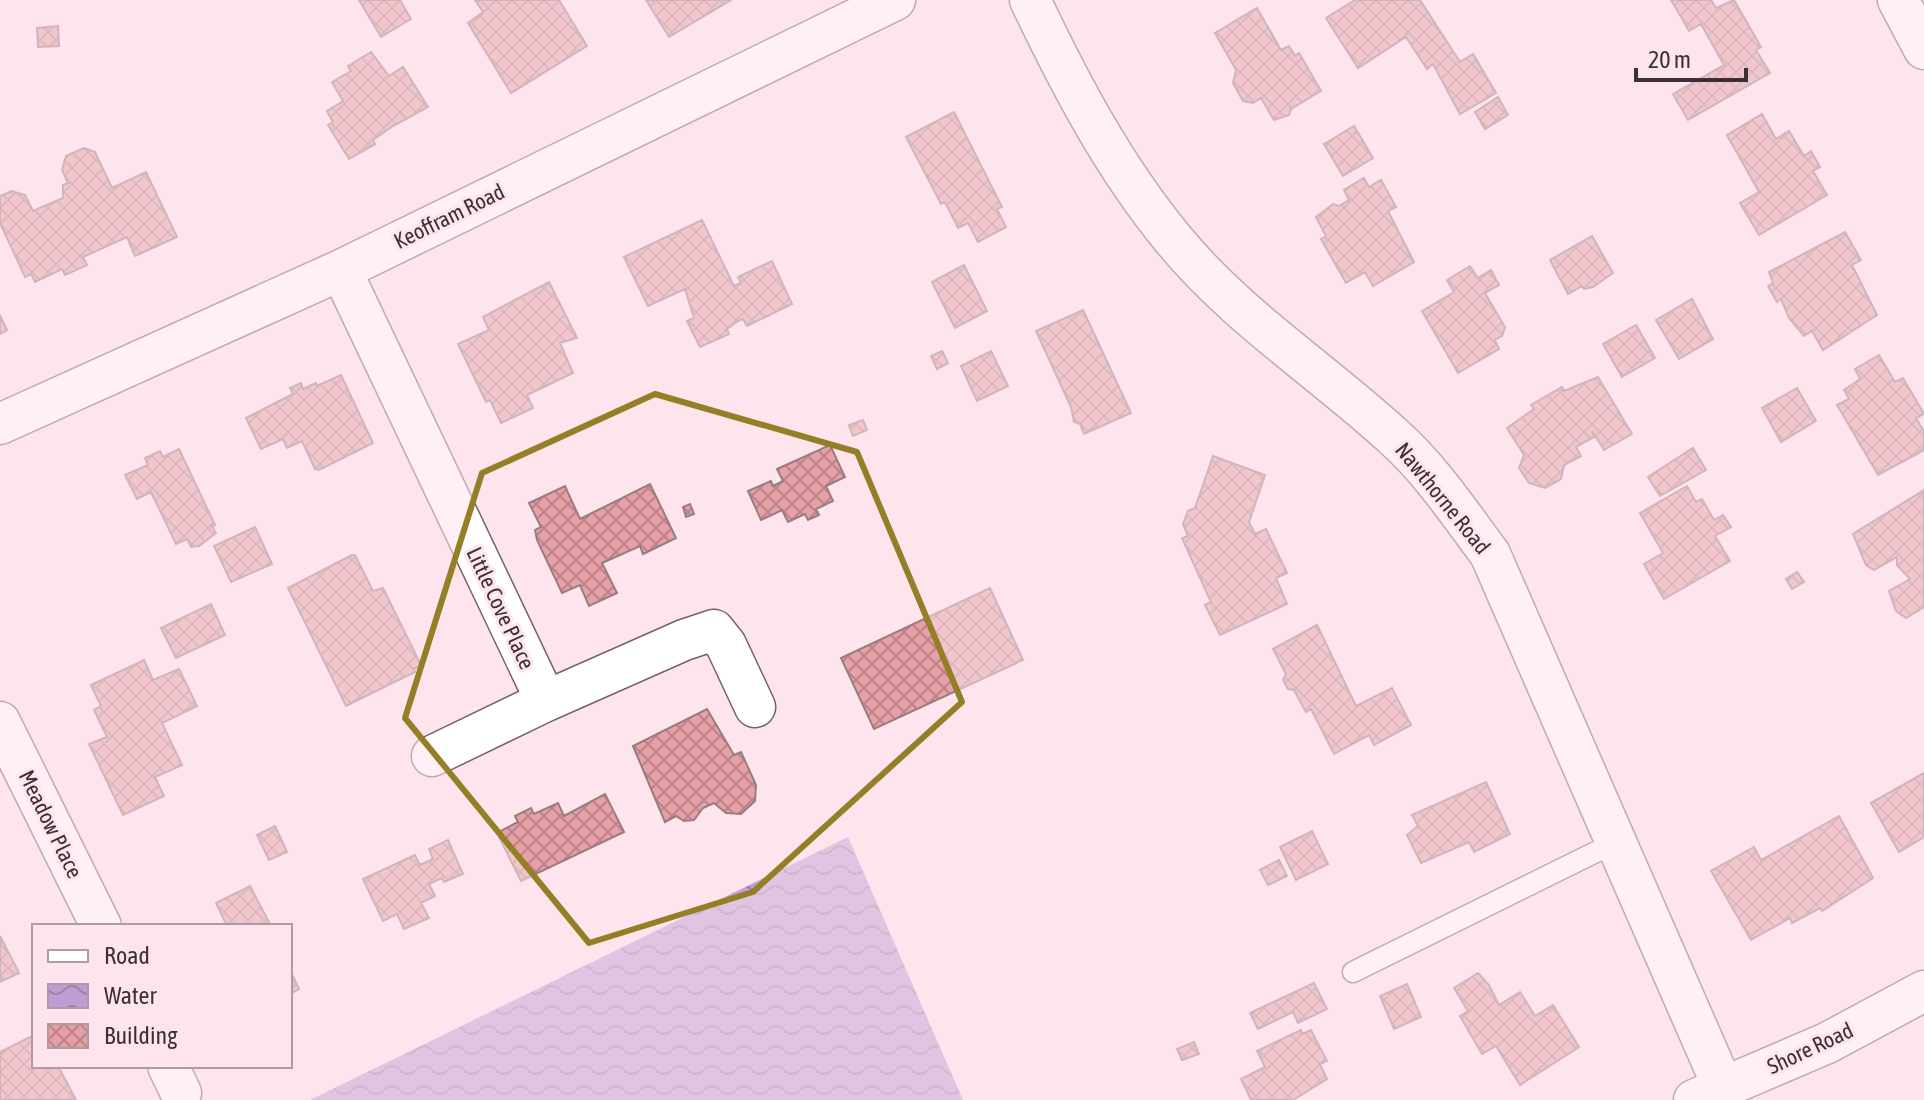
<svg xmlns="http://www.w3.org/2000/svg" width="1924" height="1100" font-family="'Asap Condensed',sans-serif">
  <style>
    .water { fill: url(#water-waves) }
    .building { fill: url(#building-cross-hatch); stroke: #967e80; stroke-width: 2 }
    .lines { fill: none; stroke-linecap: round; stroke-linejoin: round }
    .service-casing { stroke: #77626a; stroke-width: 23 }
    .minor-casing { stroke: #77626a; stroke-width: 43 }
    .service { stroke: #fff; stroke-width: 20 }
    .minor { stroke: #fff; stroke-width: 40 }
    .marked { fill: none; stroke: #957f26; stroke-width: 6; stroke-linejoin: round }
    .labels { text-anchor: middle; stroke-width: 6; stroke-linejoin: round; paint-order: stroke }
    .street-label { font-size: 22px; fill: #3b3135; stroke: #fde4ed }
  </style>
  <defs>
    <pattern id="water-waves" width="16" height="10" patternUnits="userSpaceOnUse" patternTransform="scale(2)"><rect width="16" height="10" fill="#be9dd3"/><path d="M0 5q4-4 8 0t8 0" fill="none" stroke="#9c81ac"/></pattern>
    <pattern id="building-cross-hatch" width="8" height="8" patternUnits="userSpaceOnUse" patternTransform="scale(2)"><rect width="8" height="8" fill="#e6a0a6"/><path d="M0 0l8 8M0 8l8-8" fill="none" stroke="#bc8388"/></pattern>
  </defs>
  <rect width="100%" height="100%" fill="#fde4ed"/>
  <path class="water" d="M848,837L963,1100H310Z"/>
  <path class="building" d="M359,0H400L411,19L381,37Z
    M475,0H559L587,46L511,93L468,23L483,12Z
    M646,0H731L669,37Z
    M1355,0H1420L1460,62L1473,54L1496,93L1460,114L1433,64L1427,69L1406,37L1358,68L1326,18Z
    M1671,0H1711L1716,8L1734,0L1761,47L1756,50L1770,73L1688,120L1673,94L1724,65L1701,24L1689,31Z
    M1257,8L1281,50L1289,46L1295,56L1299,53L1321,91L1291,109L1289,115L1274,120L1261,98L1253,103L1243,101L1233,83L1236,70L1215,33Z
    M58,26L59,46L38,47L37,28Z
    M371,52L389,76L403,67L428,107L393,126L373,140L375,144L349,159L328,125L333,122L327,111L343,101L332,82L351,71L348,66Z
    M1498,97L1508,115L1485,129L1475,112Z
    M954,112L1002,207L997,209L1006,227L978,242L968,223L958,228L945,202L941,204L906,137Z
    M1762,114L1776,139L1789,131L1804,156L1811,151L1820,167L1813,171L1827,195L1759,235L1740,203L1759,192L1727,135Z
    M1354,126L1373,158L1343,176L1324,144Z
    M84,148L95,152L112,188L146,172L177,237L135,256L127,237L83,257L87,265L65,275L62,269L35,282L31,274L25,277L0,223V196L12,191L25,195L33,211L63,198V185L68,183L62,170L66,156Z
    M1364,178L1369,187L1381,180L1396,207L1388,211L1414,262L1373,286L1365,272L1346,283L1321,239L1326,236L1316,217L1333,204L1339,206L1349,200L1344,190Z
    M702,220L734,286L741,283L738,277L772,261L792,304L747,326L743,319L738,321L727,329L729,334L700,347L687,321L694,318L685,289L648,306L624,257Z
    M1845,232L1861,260L1852,265L1877,315L1823,350L1812,331L1804,336L1789,318L1781,299L1777,302L1768,286L1773,283L1769,272Z
    M1592,236L1613,273L1593,287L1584,289L1582,286L1568,294L1550,260Z
    M964,265L987,311L955,328L932,282Z
    M1470,266L1478,278L1491,270L1499,285L1485,293L1505,327L1502,336L1495,340L1499,349L1458,373L1422,311L1454,292L1447,280Z
    M549,282L577,338L560,343L573,373L527,395L533,408L501,423L490,400L486,402L458,344L489,330L483,317Z
    M1692,299L1713,339L1679,359L1656,320Z
    M1083,310L1131,413L1084,434L1080,424L1074,422L1071,407L1036,331Z
    M0,315L7,330L0,334Z
    M1636,325L1655,358L1622,377L1603,344Z
    M942,351L948,363L937,369L931,356Z
    M991,351L1008,386L977,401L961,366Z
    M1879,355L1895,382L1903,378L1924,414L1916,418L1924,432V450L1878,475L1837,405L1849,399L1844,390L1860,379L1855,369Z
    M341,375L373,443L319,470L315,469L302,441L287,448L283,439L261,449L246,418L293,394L290,388L301,383L303,389L316,383L317,386Z
    M1598,377L1632,434L1604,450L1592,431L1594,437L1576,447L1581,456L1564,465L1561,479L1545,488L1529,483L1519,468L1524,455L1507,428L1534,409L1531,405L1562,387L1564,391Z
    M1797,388L1816,421L1781,442L1762,408Z
    M863,420L867,430L853,436L849,425Z
    M830,445L845,477L826,486L833,501L816,509L819,515L808,520L805,514L788,522L782,510L761,520L748,491L771,481L773,486L783,481L777,469Z
    M1693,448L1706,470L1660,496L1648,477Z
    M179,449L215,525L212,526L216,533L199,546L191,547L187,539L176,544L151,492L137,499L125,475L148,465L145,458L160,451L163,457Z
    M1213,456L1265,475L1249,522L1255,534L1266,529L1287,573L1276,578L1287,604L1220,635L1205,605L1211,602L1182,538L1188,536L1183,524L1188,511L1195,508Z
    M650,484L676,538L643,554L640,546L602,563L617,593L589,606L580,585L562,593L537,540L535,530L541,527L529,503L565,486L580,519Z
    M1687,486L1696,502L1702,499L1714,520L1723,515L1731,527L1715,536L1730,561L1664,599L1644,564L1663,553L1640,513Z
    M1924,490V607L1906,618L1896,611L1889,591L1910,579L1897,565V557L1874,570L1866,565L1853,534Z
    M690,504L694,514L686,517L683,507Z
    M255,527L272,564L231,582L214,546Z
    M352,555H355L373,591L383,588L421,665L414,669L415,672L346,706L288,588Z
    M1797,572L1804,582L1792,589L1786,579Z
    M990,588L1023,660L874,729L841,658Z
    M211,604L225,635L176,658L161,628Z
    M1317,625L1356,706L1392,688L1411,725L1374,745L1369,735L1334,754L1311,709L1306,712L1294,690L1288,689L1283,680L1286,674L1273,649Z
    M144,660L153,680L179,669L197,706L162,723L182,765L155,777L164,796L123,815L89,744L107,737L94,710L101,706L91,685Z
    M707,709L734,755L741,752L756,785L755,801L741,814L726,813L714,803L703,808L694,820L684,821L676,816L665,822L633,746Z
    M1924,773V837L1899,852L1871,803Z
    M1486,782L1510,834L1474,852L1469,842L1421,863L1407,835L1418,826L1412,815Z
    M605,794L624,832L521,881L497,833L518,822L515,816L531,808L534,814L558,803L564,816Z
    M1839,816L1873,878L1822,911L1820,908L1792,923L1790,918L1751,940L1711,871L1754,847L1761,860Z
    M275,826L287,852L269,860L257,835Z
    M1312,831L1328,864L1296,880L1280,847Z
    M448,840L463,874L444,882L442,878L429,884L435,896L421,903L429,918L404,929L397,914L383,921L363,879L415,855L420,865L433,859L429,849Z
    M1279,860L1287,876L1268,885L1260,870Z
    M250,886L271,926H227L216,903Z
    M0,936L19,973L0,982Z
    M290,970L299,989L290,994Z
    M1478,973L1489,985L1499,1005L1520,992L1535,1016L1553,1005L1579,1047L1520,1085L1496,1046L1482,1054L1460,1016L1468,1011L1454,988Z
    M1314,983L1327,1009L1298,1023L1293,1012L1258,1029L1250,1013Z
    M1407,984L1421,1017L1394,1029L1380,996Z
    M1301,1030L1302,1034L1311,1030L1327,1061L1320,1064L1327,1079L1293,1100H1251L1241,1079L1265,1067L1257,1051Z
    M34,1035V1066H58L76,1100H0V1052Z
    M1194,1042L1199,1054L1182,1060L1177,1049Z"/>
  <g class="lines">
    <defs>
      <path id="service" d="M1353,972L1614,843"/>
      <path id="minor" d="M1030,0C1070,84 1113,166 1173,239C1236,316 1321,370 1394,437C1431,470 1460,514 1490,554L1723,1087
        M1898,0L1924,49
        M341,270L546,701L684,640L714,630L726,645L755,707
        M0,424L341,270L895,0
        M0,722L101,926
        M432,756L546,701
        M168,1066L181,1093
        M1694,1100L1827,1043L1924,991"/>
    </defs>
    <use href="#service" class="service-casing"/>
    <use href="#minor" class="minor-casing"/>
    <use href="#service" class="service"/>
    <use href="#minor" class="minor"/>
  </g>
  <path d="M0 0H1924V1100H0ZM655,394L857,452L962,702L753,892L589,943L405,718L482,473Z" fill="#fde4ed" fill-opacity=".55" fill-rule="evenodd"/>
  <path class="marked" d="M655,394L857,452L962,702L753,892L589,943L405,718L482,473Z"/>
  <g class="labels">
    <g class="street-label">
      <text transform="translate(449 216) rotate(-26)" y="8">Keoffram Road</text>
      <text transform="translate(1443 498) rotate(51)" y="8">Nawthorne Road</text>
      <text transform="translate(501 608) rotate(65)" y="8">Little Cove Place</text>
      <text transform="translate(51 824) rotate(64)" y="8">Meadow Place</text>
      <text transform="translate(1810 1048) rotate(-25)" y="8">Shore Road</text>
    </g>
  </g>
  <rect x="32" y="924" width="260" height="144" fill="#fde4ed" stroke="#af9ca3" stroke-width="2"/>
  <rect x="48" y="950" width="40" height="12" fill="#ffffff" stroke="#af9ca3" stroke-width="2"/>
  <text x="104" y="964" font-size="24" fill="#3b3135">Road</text>
  <rect x="48" y="984" width="40" height="24" fill="url(#water-waves)" stroke="#af9ca3" stroke-width="2"/>
  <text x="104" y="1004" font-size="24" fill="#3b3135">Water</text>
  <rect x="48" y="1024" width="40" height="24" fill="url(#building-cross-hatch)" stroke="#af9ca3" stroke-width="2"/>
  <text x="104" y="1044" font-size="24" fill="#3b3135">Building</text>
  <path d="M1636 68v12h110v-12" fill="none" stroke="#3b3135" stroke-width="4"/>
  <text x="1648" y="68" font-size="24" fill="#3b3135" stroke="#fde4ed" stroke-width="6" paint-order="stroke">20 m</text>
</svg>
